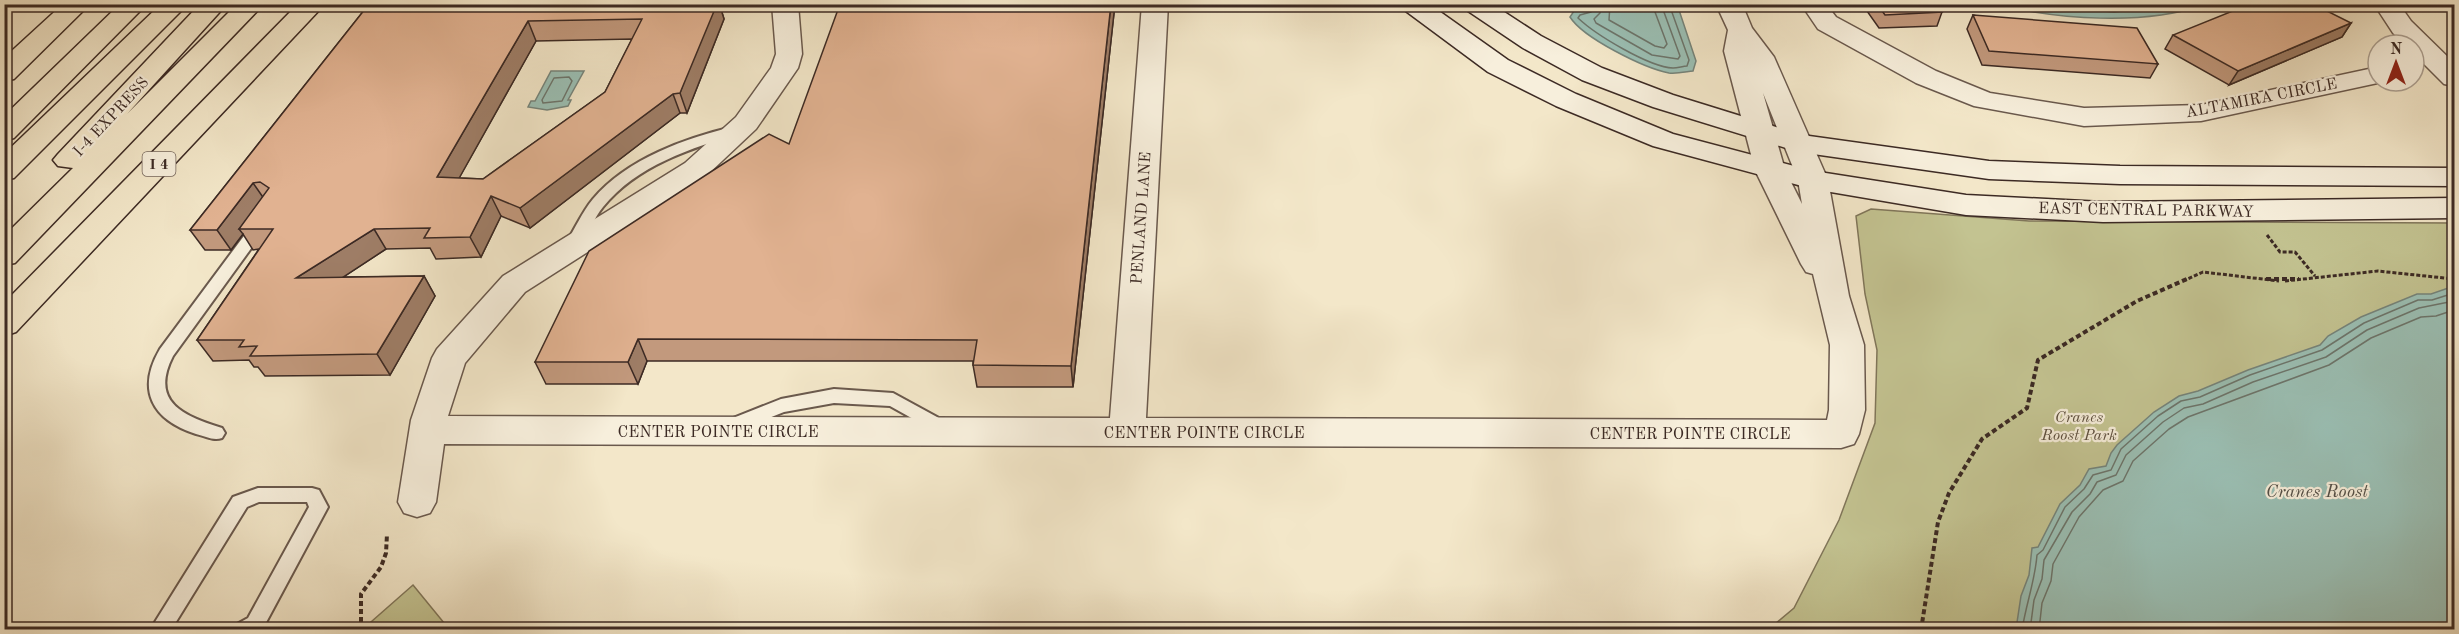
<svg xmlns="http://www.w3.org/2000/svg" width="2459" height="634" font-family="'Old Standard TT',serif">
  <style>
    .green { fill: #c3c391; stroke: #80765a; stroke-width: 1.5 }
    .water { fill: #9bc0b5; stroke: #75847b; stroke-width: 1.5 }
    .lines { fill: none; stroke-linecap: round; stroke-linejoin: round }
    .shore { stroke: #6c756c; stroke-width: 1.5 }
    .service-casing { stroke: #6a594d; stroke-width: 4 }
    .minor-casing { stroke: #6a594d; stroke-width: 3 }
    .secondary-casing { stroke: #3c2a24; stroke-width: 3 }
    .motorway-casing { stroke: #3c2a24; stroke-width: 3 }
    .path-far1 { stroke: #3c2a24; stroke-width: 3; stroke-dasharray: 4 2; stroke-linecap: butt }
    .path { stroke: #3c2a24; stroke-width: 4; stroke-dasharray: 5 3; stroke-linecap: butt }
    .service { fill: #f7efdc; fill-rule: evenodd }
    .minor { fill: #f7efdc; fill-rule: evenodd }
    .secondary { fill: #f7efdc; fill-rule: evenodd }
    .motorway { fill: #f3e7c9; fill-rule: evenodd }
    .wall { fill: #c2997d; stroke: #3c2a24; stroke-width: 1.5; fill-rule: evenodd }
    .shaded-wall { fill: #9e7d66; stroke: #3c2a24; stroke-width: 1.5 }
    .building { fill: #e1b291; stroke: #3c2a24; stroke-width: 1.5; fill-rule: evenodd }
    .labels { text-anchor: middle; stroke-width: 4.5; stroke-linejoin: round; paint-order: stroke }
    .shield { fill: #f7efdc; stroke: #74655b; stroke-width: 1.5 }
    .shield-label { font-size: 15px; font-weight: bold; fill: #3c2a24 }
    .street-label { font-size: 16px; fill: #3c2a24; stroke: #f7efdc }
    .park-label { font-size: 16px; font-style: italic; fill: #5e503f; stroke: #f7efdc }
    .water-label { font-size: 18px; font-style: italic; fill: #545048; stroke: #f7efdc }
  </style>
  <rect width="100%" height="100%" fill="#f3e7c9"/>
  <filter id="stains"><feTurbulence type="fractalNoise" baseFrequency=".00333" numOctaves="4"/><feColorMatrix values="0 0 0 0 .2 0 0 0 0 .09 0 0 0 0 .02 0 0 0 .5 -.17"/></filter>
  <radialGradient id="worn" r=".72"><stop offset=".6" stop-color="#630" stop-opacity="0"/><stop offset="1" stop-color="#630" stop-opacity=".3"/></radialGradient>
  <path class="green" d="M1871,209L2029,221L2454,223V629L1768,630L1794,608L1839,520L1875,423L1877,350L1865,294L1856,216Z
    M413,585L449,629H363Z"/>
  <path class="water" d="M1598,5H1671L1679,10L1696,61L1693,71C1685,72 1676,74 1669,73C1644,68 1583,38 1570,17L1574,11Z
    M1997,5H2204C2142,26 2060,19 1997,5Z
    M551,71H584L568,100H571L568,106L547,110L528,107L531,101H535Z
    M2454,286V629H2016L2021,596L2029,575L2032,548L2038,547L2060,504L2080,485L2089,469L2106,466L2111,453L2117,445L2154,412L2179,396L2198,391L2248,370L2320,345L2328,336L2361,317L2417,294H2431Z"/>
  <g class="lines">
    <path class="shore" d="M1594,4L1591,12L1580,15L1578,18C1596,35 1649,67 1673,68C1678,68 1683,66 1687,66L1689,60L1669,4
      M1601,4L1600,13L1594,19L1596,23L1652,55L1678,59L1680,56L1661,4
      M1610,4L1609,20L1655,46L1664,48L1667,44L1652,4
      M2025,4L2114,12L2185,4
      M569,77L572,81L562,101L543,103L542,100L554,78Z
      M2022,630C2026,604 2035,581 2037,555L2043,550L2065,507L2084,489L2093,475L2111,470L2121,449L2158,416L2181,401L2200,397L2250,375L2322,350L2364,323L2418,300H2432L2454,293
      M2030,630L2034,600L2042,579L2044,560L2072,512L2090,494L2097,482L2116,475L2126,455L2163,422L2184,408L2203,404L2253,382L2326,357L2367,330L2419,308L2454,301
      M2039,630L2042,603L2051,581L2053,564L2079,517L2103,490L2123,481L2133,461L2169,429L2188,417L2329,365L2371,338L2421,317L2436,316L2454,310"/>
    <defs>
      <path id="service" d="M736,126L741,127L743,130L741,133C692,148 637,165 603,207C594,218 588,234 580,247H568L566,243C575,229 582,212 593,199C628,158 686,138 736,126Z
        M260,220L268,225L173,356C149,403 185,416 222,428L225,433L222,438C213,441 205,436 196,434C152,420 136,390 160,349L255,221Z
        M834,389L893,393L948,423L951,428L948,433L942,435L890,406L834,403L784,412L734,432L728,430L725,425L728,420L781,399Z
        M258,488H312L319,490L328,507L262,630H234L237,624L248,618L309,507L307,502H259L247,507L171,630H150L233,497Z"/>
      <path id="minor" d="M772,4H798L802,54L798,68L756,129L705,177L525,292L465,363L448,416L1110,418L1142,4H1168L1146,418L1827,420L1829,410L1830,345L1813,274L1806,272L1801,264L1755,170L1724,51L1728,30L1716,4H1742L1752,28L1774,57L1828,180L1849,296L1864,345L1865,410L1859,434L1854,444L1841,448L444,444L436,502L430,513L417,517L404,513L398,502L411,420L432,358L437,349L503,276L685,163L736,117L771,68L776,54ZM1763,93L1798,180L1802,204L1785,170Z
        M1801,4H1826L1836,17L1936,71L1990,93L2084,108L2201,105L2378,67V81H2387L2201,121L2084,126L1974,106L1916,83L1818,29Z
        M2374,4H2399L2411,21L2454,63V86L2444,84L2414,54V45H2405L2393,33Z"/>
      <path id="secondary" d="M1400,4H1429L1508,60L1576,94L1673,134L1813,171L1966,195L2103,202L2454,198V218L2103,222L1966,215L1813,189L1653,146L1556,106L1488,72L1403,9Z
        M1462,4H1492L1541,36L1602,68L1673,95L1802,135L1989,161L2120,166L2454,168V186L2120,184L1989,179L1799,152L1653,107L1582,80L1523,48L1465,9Z"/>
      <path id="motorway" d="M63,4H90L14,79L4,81V58Z
        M120,4H147L14,138L4,141V116Z
        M161,4H188L14,178L4,180V154Z
        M200,4H227L127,114L237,4H264L15,263L4,265V236L73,168L58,166L53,160L58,154Z
        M298,4H325L16,332L4,336V303Z"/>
    </defs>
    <use href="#service" class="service-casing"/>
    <use href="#minor" class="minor-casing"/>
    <use href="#secondary" class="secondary-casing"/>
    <use href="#motorway" class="motorway-casing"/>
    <path class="path-far1" d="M2267,235L2280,252H2295L2315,276
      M2183,281L2203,272L2279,281
      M2285,281L2378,271L2454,279"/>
    <path class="path" d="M2266,279H2299
      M361,630V594L381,567L386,553L387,534
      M1921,630L1938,522L1949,493L1982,439L2027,408L2038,360L2137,301L2187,279"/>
    <use href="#service" class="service"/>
    <use href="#minor" class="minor"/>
    <use href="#secondary" class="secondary"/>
    <use href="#motorway" class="motorway"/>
  </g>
  <path class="wall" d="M369,4L720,6L724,19L687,113H680L530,228L501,216L481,257L436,259L430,248L386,249L343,277L424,276L435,296L390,375L265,376L258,367H254L249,360L213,361L197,340L259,249L253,250L243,234L231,250H205L190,230ZM632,39L605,92L483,179L459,178L536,41Z
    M1115,4L1073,387H977L973,365V361H647L638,384H546L535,362L789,144Z
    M1862,4H1936L1942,12L1937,26L1879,28Z
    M1973,15L2158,64L2150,78L1982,65L1967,29Z
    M2351,23L2342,37L2229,85L2165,49L2173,35Z"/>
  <path class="shaded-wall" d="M710,4H721L720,6L724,19L687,113L680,93Z
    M1111,4H1115L1073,387L1071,366Z
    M528,21L536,41L448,198L437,177Z
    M2351,23L2342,37L2229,85L2238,71Z
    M673,94L680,113L530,228L520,208Z
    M253,183L267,203L239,229L243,234L231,250L217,230Z
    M491,196L501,216L481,257L470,237Z
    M374,229L386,249L310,299L296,278Z
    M424,276L435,296L390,375L377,354Z
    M638,339L647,361L638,384L628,362Z"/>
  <path class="building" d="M369,4H717L680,93L673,94L520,208L491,196L470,237L424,238L430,228L374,229L296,278L424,276L377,354L250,356L257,346L239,347L244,340H197L273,229H239L269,188L260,182L253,183L217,230H190ZM642,19L605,92L483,179L437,177L528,21Z
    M840,4H1111L1071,366L973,365L977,340L638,339L628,362H535L589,251L769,134L789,144Z
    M1877,4H1936L1942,12L1885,15Z
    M2250,4H2313L2351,23L2238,71L2173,35Z
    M1973,15L2137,28L2158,64L1989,51Z"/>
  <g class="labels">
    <rect class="shield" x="142.5" y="152" width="33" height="24" rx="4.5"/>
    <g class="shield-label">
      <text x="159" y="169">I 4</text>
    </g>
    <g class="street-label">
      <text transform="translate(2261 97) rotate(-11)" y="6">ALTAMIRA CIRCLE</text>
      <text transform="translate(110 116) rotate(-47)" y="6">I-4 EXPRESS</text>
      <text transform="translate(2146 209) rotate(1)" y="6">EAST CENTRAL PARKWAY</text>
      <text transform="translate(1140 218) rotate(-86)" y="6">PENLAND LANE</text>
      <text x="718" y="437">CENTER POINTE CIRCLE</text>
      <text x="1204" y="438">CENTER POINTE CIRCLE</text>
      <text x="1690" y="439">CENTER POINTE CIRCLE</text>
    </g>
    <g class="park-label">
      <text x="2079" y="422">Cranes<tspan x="2079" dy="18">Roost Park</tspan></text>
    </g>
    <g class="water-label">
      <text x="2317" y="497">Cranes Roost</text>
    </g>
  </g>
  <rect width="2459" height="634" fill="none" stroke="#f3e7c9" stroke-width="24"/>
  <rect x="6" y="6" width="2447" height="622" fill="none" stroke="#3c2a24" stroke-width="3"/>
  <rect x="12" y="12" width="2435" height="610" fill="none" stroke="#3c2a24" stroke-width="1.5"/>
  <g transform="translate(2396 63)"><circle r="28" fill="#f7efdc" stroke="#aca092" stroke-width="1.5"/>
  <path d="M0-4.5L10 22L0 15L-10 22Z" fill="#8f2418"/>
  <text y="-9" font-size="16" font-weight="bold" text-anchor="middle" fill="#3c2a24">N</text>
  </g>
  <rect width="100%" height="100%" filter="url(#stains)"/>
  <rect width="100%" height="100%" fill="url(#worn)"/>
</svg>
